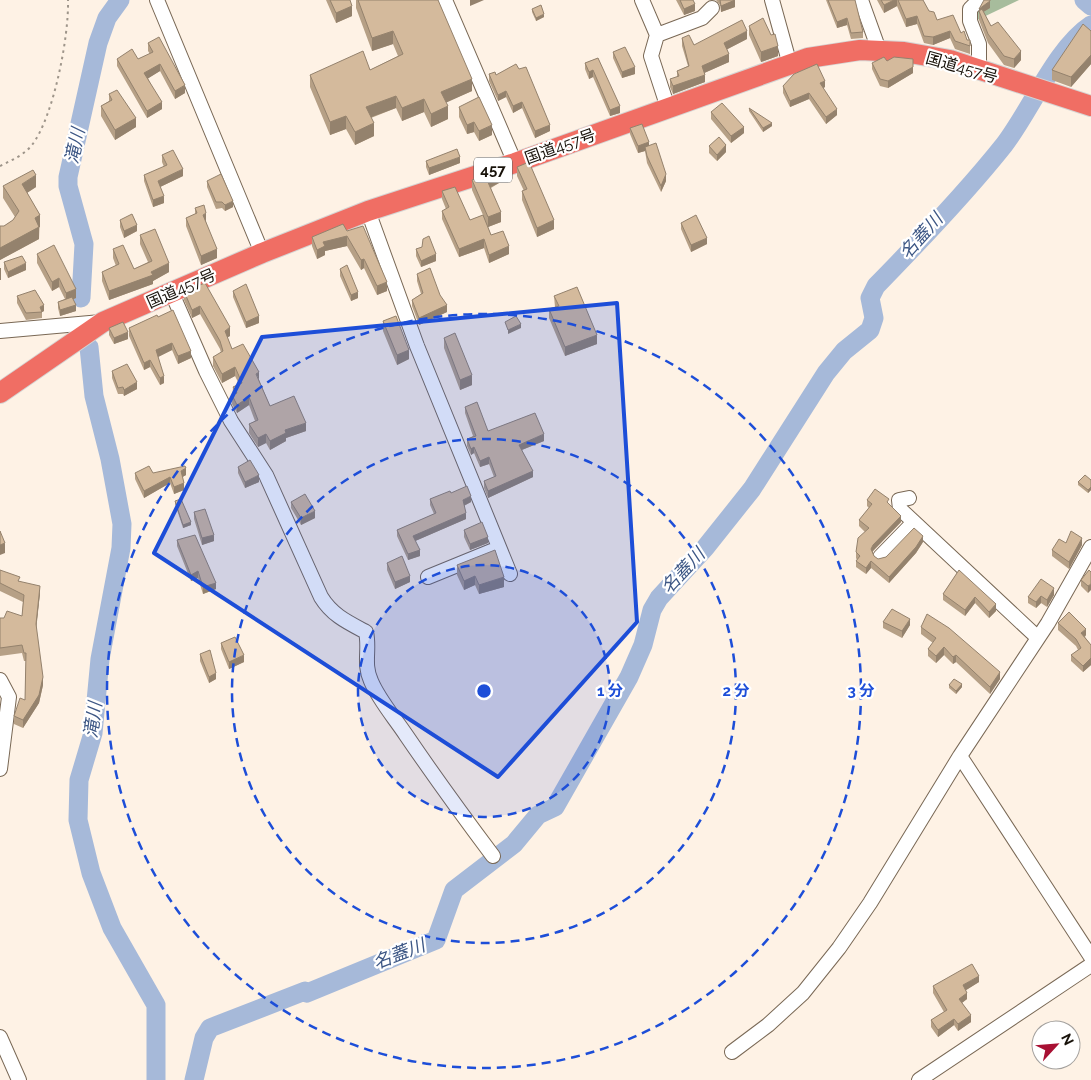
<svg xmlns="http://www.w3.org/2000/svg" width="1091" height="1080" font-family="Raleway,'Noto Sans JP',sans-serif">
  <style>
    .forest { fill: #a7bc9c }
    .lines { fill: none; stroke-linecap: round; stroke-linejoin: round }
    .river { stroke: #a6b9d9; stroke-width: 19 }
    .minor-casing { stroke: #796855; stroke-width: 16 }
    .highway-casing { stroke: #d5d4d3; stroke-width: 22 }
    .path { stroke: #9e958a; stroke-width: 2; stroke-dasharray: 2.5 4; stroke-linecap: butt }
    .minor { stroke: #fff; stroke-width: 14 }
    .highway { stroke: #f06e64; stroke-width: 20 }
    .wall { fill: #b6a086 }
    .shaded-wall { fill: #94826d }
    .building { fill: #d4ba9c; stroke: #94826d }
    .marked { fill: #1d4ed8; fill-opacity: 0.2; stroke: #1d4ed8; stroke-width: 4; stroke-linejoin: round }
    .ring { fill: none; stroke: #1d4ed8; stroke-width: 2.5; stroke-dasharray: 9 6 }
    .labels { text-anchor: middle; stroke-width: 4.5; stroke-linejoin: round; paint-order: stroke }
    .shield { fill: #fff; stroke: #5d5954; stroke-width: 1 }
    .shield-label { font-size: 15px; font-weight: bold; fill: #18120a }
    .street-label { font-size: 16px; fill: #18120a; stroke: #fff }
    .water-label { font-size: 18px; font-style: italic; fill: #3d5785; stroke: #fff }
    .centre { fill: #1d4ed8; stroke: #fff; stroke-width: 2.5 }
    .ring-label { font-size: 15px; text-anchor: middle; font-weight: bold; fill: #1d4ed8; stroke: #fff; stroke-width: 4.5; stroke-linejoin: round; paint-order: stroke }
  </style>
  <rect width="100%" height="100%" fill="#fef2e5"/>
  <path class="forest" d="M976,0H1019L973,22Z"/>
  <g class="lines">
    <path class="river" d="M1084,0L1091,6
      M81,298L84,244L68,186V177L98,43L107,18L120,0
      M89,347L94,396L110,459L122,524L121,548L100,659L93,733L79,780L78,820L91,873L112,928L156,1005V1080
      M194,1080L204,1038L210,1028L305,991L307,993L436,940L454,890L514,844L538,815L555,807L629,677L643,645L652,610L659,598L705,548L752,489L826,373L844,351L870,330L874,318L870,298L876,286C920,241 965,194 1004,145C1031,110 1056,48 1091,25"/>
    <defs>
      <path id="minor" d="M157,0L262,253
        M445,0L515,163
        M642,0L657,35L651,56L668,108
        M772,0L790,65
        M861,0L879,50
        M657,35L702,18L712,8
        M979,69V44L970,21V9L979,0
        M368,211L417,346L510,574
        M171,291L206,371L231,421L266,475L321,597C332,615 347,622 366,632C370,649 363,664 371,681C379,700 394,717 406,735C434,776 463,816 493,856
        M0,331L101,322
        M909,498L899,500L900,509L1038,638
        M880,557L914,522
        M428,577L499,548
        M0,680L9,697L0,769
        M960,756L1091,957
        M0,1037L19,1080
        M732,1052L768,1025L803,993L839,948L870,903L960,756L1048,623L1091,547
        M919,1080L1091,965"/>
      <path id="highway" d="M0,393L103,322L262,253L368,211L515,163L808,58L860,50L904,52L950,60L1091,106"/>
    </defs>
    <use href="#minor" class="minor-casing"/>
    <use href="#highway" class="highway-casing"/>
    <path class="path" d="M0,166C12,160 24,155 32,145C54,116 69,36 68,0"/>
    <use href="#minor" class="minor"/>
    <use href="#highway" class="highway"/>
  </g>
  <path class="wall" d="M326,0H350L352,16L336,23Z
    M356,0H438L472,91L446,102L448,119L431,127L424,112L402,121L396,108L371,118L374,136L355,145L346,129L330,135L310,87V75L370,70L398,56L393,44L372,51L356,8Z
    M676,0H693L695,11L684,15Z
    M716,0H735V7L721,12L720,5Z
    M826,0H855L863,32V38L851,39L847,25L837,28Z
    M877,0H923L929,11L937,20L961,33L967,40H970V54L955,49L950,38L933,45L924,43L917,24L906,27L897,6L884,13Z
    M990,8L983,12L991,26L1021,60L1014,68L1004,65L988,43L979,20V9Z
    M532,9L544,17L536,21L532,12Z
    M749,26L771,35L778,56L761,62L749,35Z
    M1091,31V64L1071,87L1052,80V70Z
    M682,38L694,45L747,39L727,49L729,62L704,73L705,82L673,94L670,87V79L677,77V71L688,66L682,46Z
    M148,43L185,93L175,99L160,71L148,78L162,109L147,118L117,66V59H138L150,54L148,51Z
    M613,52L635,74L622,78L613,58Z
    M598,58L620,113L610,116L593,77L589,79L585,69V63Z
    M913,59V73L888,88L880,86L872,69V63Z
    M489,74L496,75L550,131L535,138L522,108L513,113L506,97L498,101L489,81Z
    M783,86L825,87L823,88L837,115L826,124L809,99L790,107L783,93Z
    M109,94L136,127L115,140L101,116V106L109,101Z
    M459,107L492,135L479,141L474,132L467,134L459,117Z
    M749,108L772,126L763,132L749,111Z
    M711,112L744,133L731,143L711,119Z
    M630,128L649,145L666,181L661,192L647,163L645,151L638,153L630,134Z
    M709,146L726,152L717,161L709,153Z
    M162,155L183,176L160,187L164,203L153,207L144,181V175L164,167L162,162Z
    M426,161L460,163L429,175L426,167Z
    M517,167L554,229L537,237L522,200V191H524L517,176Z
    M472,180L499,183L491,188L501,222L488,227L491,235L509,254L489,263L484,248L459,257L442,219V211L446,209L442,199V191L470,220L483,215L472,190Z
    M207,181L233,207L225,211L222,208L216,209L207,187Z
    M3,186L36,187L27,193L40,215L39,239L0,260V226H4L13,220L15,217L3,198Z
    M195,208L206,222L217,258L201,265L186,226V218L195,214Z
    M120,220L137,231L124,238L120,227Z
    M681,223L707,244L691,252L681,229Z
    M347,231L387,291L377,295L364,268L361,270L347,246L325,251V255L317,259L312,246V237Z
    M140,235L169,272L153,281V284L109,300L102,281V272L116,266L113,258V249L134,269L148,262L140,244Z
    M422,247L436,261L421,267L416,256V249Z
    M37,254L76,298L73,299L76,311L60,316L58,308V302L65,299L59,287L52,291L37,263Z
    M4,262L26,270L8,278L4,269Z
    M340,269L358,298L351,301L340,276Z
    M417,274L447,312L419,325L412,306V300L421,294L417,281Z
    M184,291L230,336L227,337L232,349L259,380L270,406L306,431L286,438V441L270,450L266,443L258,447L249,433V424L255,421L249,405L237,413L232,404L233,387L239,384L235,376L222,383L213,366V357L221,353L220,349L200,314L192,318L184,300Z
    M233,291L259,323L246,328L233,297Z
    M17,296L44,311L42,312V318L26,320L17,303Z
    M554,296L597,344L565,356L549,318V309L555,307Z
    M158,317L191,358L178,364L172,350L158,357L164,383L160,385L150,367L144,370L129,336V328Z
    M383,321L409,359L397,365L383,331Z
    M109,328L128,339L114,344L109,335Z
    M444,338L472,385L460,390L444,348Z
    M112,371L137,389L124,396L123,394H118L112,378Z
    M465,407L488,431L544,441L522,450L533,477L488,498L484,488V481L494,477L489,464L480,467L474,453L471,455L467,446V439L473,436L465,413Z
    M238,467L259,482L245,488L238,473Z
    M135,473L186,475L182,477L184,490L174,494L170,483L144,498L135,479Z
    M1091,480V490L1088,493L1078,485V482Z
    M451,493L471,502L464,506L466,519L415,541L420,556L408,560L397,536V530L434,514L430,505V499Z
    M867,500L889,504L901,522L873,551V553L874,556L878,559L886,557L923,542L916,553L889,583L871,568L866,574L856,567V561L857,560L856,558V552L865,532L859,526V520L869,508L867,506Z
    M175,501L191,525L183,528L175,504Z
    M291,502L315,518L301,525L291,508Z
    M194,512L214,541L202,545L194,519Z
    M464,530L488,543L470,550L464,537Z
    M177,540L216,589L203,594L198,578L191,581L177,546Z
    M1066,543L1082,545L1069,569L1052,556V550Z
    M387,563L410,582L395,589L387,570Z
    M457,565L504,587L479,594L475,585L464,590L457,575Z
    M0,570L40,593L36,627L43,685L39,703L23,728L14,724V716L25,700L26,661H24L22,653L0,656V618H4L22,616L23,602L0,591Z
    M959,570L996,611L989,618L975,603L965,616L943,600V594Z
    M1089,570L1088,593L1081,586V580Z
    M1054,595L1047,607L1041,603L1036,608L1028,603V597Z
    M883,622L910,625L902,638L883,628Z
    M1058,623L1086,635L1085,637L1091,645V665L1083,672L1071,661V655L1078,650L1076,646L1058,630Z
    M921,627L1000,679L990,694L956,662L953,664L944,655L936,663L928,656V649L933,643L921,634Z
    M221,643L244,662L229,669L221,649Z
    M200,654L216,679L209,683L200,661Z
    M949,685L962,687L956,694L949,688Z
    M979,982L966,990L967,999L962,1003L971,1022L958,1031L954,1025L938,1037L931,1027V1020L944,1012L933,993V986Z"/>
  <path class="shaded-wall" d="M470,0H484L470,6Z
    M735,0V7L721,12V6Z
    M894,0H897V6L884,13V5Z
    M990,1V8L980,14L979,11V15V9Z
    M695,4V11L684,15V9Z
    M352,6V16L336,23V13Z
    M544,14V17L536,21V18Z
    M917,16V24L906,27V19Z
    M847,18V25L837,28V22Z
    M393,31V44L372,51V38Z
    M747,31V39L724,51V43Z
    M950,31V38L933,45V37Z
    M778,46V56L761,62V52Z
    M1021,51V60L1014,68V59Z
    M729,54V62L702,74V66Z
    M1091,55V64L1071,87V77Z
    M160,64V71L144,81V73Z
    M635,67V74L622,78V72Z
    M913,67V73L888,88V81Z
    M593,70V77L589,79V72Z
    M705,75V82L673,94V86Z
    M472,79V91L441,105V92Z
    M825,81V87L820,90V83Z
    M185,85V93L175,99V91Z
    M506,91V97L498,101V95Z
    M809,93V99L790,107V101Z
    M396,96V108L366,119V107Z
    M424,99V112L402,121V108Z
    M162,102V109L147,118V111Z
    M522,102V108L513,113V106Z
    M448,106V119L431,127V114Z
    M620,106V113L610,116V110Z
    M837,109V115L826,124V117Z
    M346,116V129L330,135V122Z
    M136,118V127L115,140V130Z
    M474,122V132L467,134V125Z
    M374,123V136L355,145V132Z
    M772,123V126L763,132V128Z
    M492,125V135L479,141V131Z
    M550,125V131L535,138V131Z
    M744,127V133L731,143V136Z
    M649,142V149L645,147V151L638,153V146Z
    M726,145V152L717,161V155Z
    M460,157V163L429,175V168Z
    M183,169V176L158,188V181Z
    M499,174V183L487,189V180Z
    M666,174V181L661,192V186Z
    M36,175V187L22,196V184Z
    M164,196V203L153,207V200Z
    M233,201V207L225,211V205Z
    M501,212V222L488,227V217Z
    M206,213V222L203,224V215Z
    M40,215V227L38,228L39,227V239L0,260V248L35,218Z
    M554,220V229L537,237V228Z
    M137,225V231L124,238V231Z
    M347,236V246L325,251V255L317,259V250L323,242Z
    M707,238V244L691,252V245Z
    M484,239V248L459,257V249Z
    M509,246V254L489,263V255Z
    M217,249V258L201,265V256Z
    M436,254V261L421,267V261Z
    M364,259V268L361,270V260Z
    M26,263V270L8,278V272Z
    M169,263V272L153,281V284L109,300V291Z
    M0,268H1V280H0Z
    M59,278V287L52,291V282Z
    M387,282V291L377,295V286Z
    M76,289V298L66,302V293Z
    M358,292V298L351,301V295Z
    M44,305V311L42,312L40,307Z
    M76,305V311L60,316V310Z
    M447,305V312L419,325V318Z
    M200,306V314L192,318V310Z
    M259,316V323L246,328V322Z
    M521,324V328L508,334V330Z
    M230,327V336L225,339V331Z
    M128,332V339L114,344V338Z
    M597,335V344L565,356V347Z
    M172,343V350L156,358V350Z
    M409,350V359L397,365V355Z
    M191,351V358L178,364V356Z
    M150,360V367L144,370V363Z
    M235,367V376L222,383V374Z
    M259,372V380L256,374Z
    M472,375V385L460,390V380Z
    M164,376V383L160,385V378Z
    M137,382V389L124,396V390Z
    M249,397V405L237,413V405Z
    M306,423V431L286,438V441L270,450V441L285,430Z
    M266,434V443L258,447V438Z
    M544,434V441L519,451V445Z
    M474,447V453L471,455V449Z
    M489,457V464L480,467V461Z
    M186,468V475L181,478V471Z
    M533,471V477L488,498V491Z
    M259,475V482L245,488V482Z
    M170,477V483L144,498V491Z
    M184,483V490L174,494V487Z
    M1091,487V490L1088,493V490Z
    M471,496V502L463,506V500Z
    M315,511V518L301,525V518Z
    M466,513V519L413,542V536Z
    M901,516V522L873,551L871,555V549L873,545Z
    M191,522V525L183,528V525Z
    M214,535V541L202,545V538Z
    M923,536V542L916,553L889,583V577Z
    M488,537V543L470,550V544Z
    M1082,538V545L1069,569V562Z
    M5,543V553L0,555V545Z
    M420,550V556L408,560V554Z
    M871,561V568L866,574V568Z
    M198,571V578L191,581V575Z
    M410,576V582L395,589V582Z
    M475,576V585L464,590V581Z
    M504,577V587L479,594V585Z
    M216,583V589L203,594V587Z
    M1091,584V590L1088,593V586Z
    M40,586V593L36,631V624Z
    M1054,588V595L1047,607V600Z
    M1041,596V603L1036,608V602Z
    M975,597V603L965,616V610Z
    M996,604V611L989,618V612Z
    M910,619V625L902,638V631Z
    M1086,629V635L1081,640V633Z
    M944,647V655L936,663V656Z
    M244,655V662L229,669V662Z
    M956,655V662L953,664V657Z
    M1091,658V665L1083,672V666Z
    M1000,672V679L990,694V687Z
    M216,673V679L209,683V677Z
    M43,677V685L39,703L23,728V720Z
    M962,684V687L956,694V691Z
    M979,976V982L963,992V985Z
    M967,993V999L959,1005V999Z
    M971,1015V1022L958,1031V1024Z
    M954,1019V1025L938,1037V1030Z"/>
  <path class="building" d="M330,0H350L352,6L336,13Z
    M358,0H438L472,79L441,92L448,106L431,114L424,99L402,108L396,96L366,107L374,123L355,132L346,116L330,122L310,75L363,51L370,70L403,54L393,31L372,38Z
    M680,0H693L695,4L684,9Z
    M720,0H735L721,6Z
    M828,0H855L863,32L851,33L847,18L837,22Z
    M881,0H894L884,5Z
    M898,0H923L929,11L934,12L937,20L953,15L961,33L964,31L967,40H970V46L955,41L950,31L933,37L924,36L917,16L906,19Z
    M984,0H990V1L979,9Z
    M541,5L544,14L536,18L532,9Z
    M982,9L991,26L998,22L1021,51L1014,59L1004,56L988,34L979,11Z
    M763,18L771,35L775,34L778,46L761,52L749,26Z
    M742,20L747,31L724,43L729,54L702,66L705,75L673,86L670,79L679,76L677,71L689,66L682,38L689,35L694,45Z
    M1083,24L1091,31V55L1071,77L1052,70Z
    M159,37L185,85L175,91L160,64L144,73L162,102L147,111L117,59L132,49L138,59L153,52L148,43Z
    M625,47L635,67L622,72L613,52Z
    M884,57L887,61L894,57L913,59V67L888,81L880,79L872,63Z
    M598,58L620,106L610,110L593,70L589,72L585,63Z
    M516,64L519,69L526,67L550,125L535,131L522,102L513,106L506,91L498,95L489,74L495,72L496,75Z
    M817,64L825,81L820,83L837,109L826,117L809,93L790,101L783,86L794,74Z
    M117,90L136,118L115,130L101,106L112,100L109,94Z
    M479,97L492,125L479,131L474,122L467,125L459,107Z
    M722,103L744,127L731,136L711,112Z
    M749,108L772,123L763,128Z
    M642,124L649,142L638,146L630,128Z
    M719,137L726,145L717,155L709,146Z
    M656,143L666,174L661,186L647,156L645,147Z
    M457,149L460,157L429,168L426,161Z
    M173,150L183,169L158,181L164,196L153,200L144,175L167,165L162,155Z
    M529,162L554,220L537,228L522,191L527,189L517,167Z
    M33,170L36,175L22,184L40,215L35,218L39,227L0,248V226H4L13,220L19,211L3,186Z
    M498,171L499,174L487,180L501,212L488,217L472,180Z
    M221,174L233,201L225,205L222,202H216L207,181Z
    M455,187L470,220L483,215L491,235L503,231L509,246L489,255L484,239L459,249L442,211L449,207L442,191Z
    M204,205L206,213L203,215L217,249L201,256L186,218L197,213L195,208Z
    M132,214L137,225L124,231L120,220Z
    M696,215L707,238L691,245L681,223Z
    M343,224L347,231L363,226L387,282L377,286L364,259L361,260L347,236L323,242L325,246L317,250L312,237Z
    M155,229L169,263L151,272L153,275L109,291L102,272L119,264L113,249L123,245L134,269L152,261L140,235Z
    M429,236L436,254L421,261L416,249L422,247L423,239Z
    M54,245L76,289L66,293L59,278L52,282L37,254Z
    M22,256L26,263L8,272L4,262Z
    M347,265L358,292L351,295L340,269Z
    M430,268L440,295L447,305L419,318L412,300L423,293L417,274Z
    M205,283L230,327L225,331L232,349L243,344L259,372L256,374L270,406L294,396L306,423L285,430L286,433L270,441L266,434L258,438L249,424L258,420L249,397L237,405L232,395L237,393L233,387L242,383L235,367L222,374L213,357L223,351L220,341L200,306L192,310L184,291Z
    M246,284L259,316L246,322L233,291Z
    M577,287L597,335L565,347L549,309L559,306L554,296Z
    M35,290L44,305L40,307L42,312L26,313L17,296Z
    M72,297L76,305L60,310L58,302Z
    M173,310L191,351L178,356L172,343L156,350L164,376L160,378L150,360L144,363L129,328L157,315L158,317Z
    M396,316L409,350L397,355L383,321Z
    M516,316L521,324L508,330L505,322Z
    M123,322L128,332L114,338L109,328Z
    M455,333L472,375L460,380L444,338Z
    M127,364L137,382L124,390L123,387L118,388L112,371Z
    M477,402L488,431L535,413L544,434L519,445L533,471L488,491L484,481L496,476L489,457L480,461L474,447L471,449L467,439L476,436L465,407Z
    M250,460L259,475L245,482L238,467Z
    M149,466L153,473L185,466L186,468L181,471L184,483L174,487L170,477L144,491L135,473Z
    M1085,475L1091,480V487L1088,490L1078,482Z
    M467,486L471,496L463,500L466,513L413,536L420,550L408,554L397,530L436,513L430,499L450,491L451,493Z
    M875,489L889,499L887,502L901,516L873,545L871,549L874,556L878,559L886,557L914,528L923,536L916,547L889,577L871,561L866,568L856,561L860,556L856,552L858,538L869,528L859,520L872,504L867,500Z
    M305,494L315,511L301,518L291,502Z
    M181,499L191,522L183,525L175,501Z
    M205,509L214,535L202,538L194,512Z
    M482,522L488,537L470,544L464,530Z
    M0,531L5,543L0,545Z
    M1071,531L1082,538L1069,562L1052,550L1059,539L1066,543Z
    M195,535L216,583L203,587L198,571L191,575L177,540Z
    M495,550L504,577L479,585L475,576L464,581L457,565Z
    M402,556L410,576L395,582L387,563Z
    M0,570L20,577L18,581L40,586L36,624L43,677L39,695L23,720L14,716L20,698L25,700L26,653H24L22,645L0,648V618H4L7,611L22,616L24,595L0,583Z
    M959,570L996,604L989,612L975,597L965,610L943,594Z
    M1089,570L1091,572V584L1088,586L1081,580Z
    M1041,579L1054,588L1047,600L1041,596L1036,602L1028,597Z
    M892,609L910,619L902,631L883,622Z
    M1069,612L1086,629L1081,633L1091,645V658L1083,666L1071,655L1081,648L1076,639L1058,623Z
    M927,614L949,628L1000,672L990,687L956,655L953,657L944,647L936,656L928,649L936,638L921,627Z
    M235,637L244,655L229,662L221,643Z
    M210,650L216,673L209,677L200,654Z
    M954,679L962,684L956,691L949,685Z
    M972,964L979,976L963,985L967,993L959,999L971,1015L958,1024L954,1019L938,1030L931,1020L947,1010L933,986Z"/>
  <path class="marked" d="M617,303L637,622L498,777L154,553L262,337Z"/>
  <circle cx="484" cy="691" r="126" fill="#1d4ed8" fill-opacity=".12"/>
  <g class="ring">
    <circle cx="484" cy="691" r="126"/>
    <circle cx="484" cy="691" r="252"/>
    <circle cx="484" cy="691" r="377"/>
  </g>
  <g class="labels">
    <rect class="shield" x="474" y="157.5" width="38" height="25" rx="4"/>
    <g class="shield-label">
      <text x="493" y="175">457</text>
    </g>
    <g class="street-label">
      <text transform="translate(962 67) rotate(16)" y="6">国道457号</text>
      <text transform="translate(560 146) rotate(-20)" y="6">国道457号</text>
      <text transform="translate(181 288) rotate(-24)" y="6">国道457号</text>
    </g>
    <g class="water-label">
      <text transform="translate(75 146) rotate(-78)" y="6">滝川</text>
      <text transform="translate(921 236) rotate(-48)" y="6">名蓋川</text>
      <text transform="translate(683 571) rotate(-47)" y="6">名蓋川</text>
      <text transform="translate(93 720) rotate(-82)" y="6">滝川</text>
      <text transform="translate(399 954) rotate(-21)" y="6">名蓋川</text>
    </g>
  </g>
  <circle cx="484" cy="691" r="8" class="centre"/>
  <g class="ring-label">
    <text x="610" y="696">1 分</text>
    <text x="736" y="696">2 分</text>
    <text x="861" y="696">3 分</text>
  </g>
  <g transform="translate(1056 1045) rotate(64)"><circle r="24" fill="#ffffff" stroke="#a3a09d"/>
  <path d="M0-4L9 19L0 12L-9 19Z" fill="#a81033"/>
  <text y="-8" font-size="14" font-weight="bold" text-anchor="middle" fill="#18120a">N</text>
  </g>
</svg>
